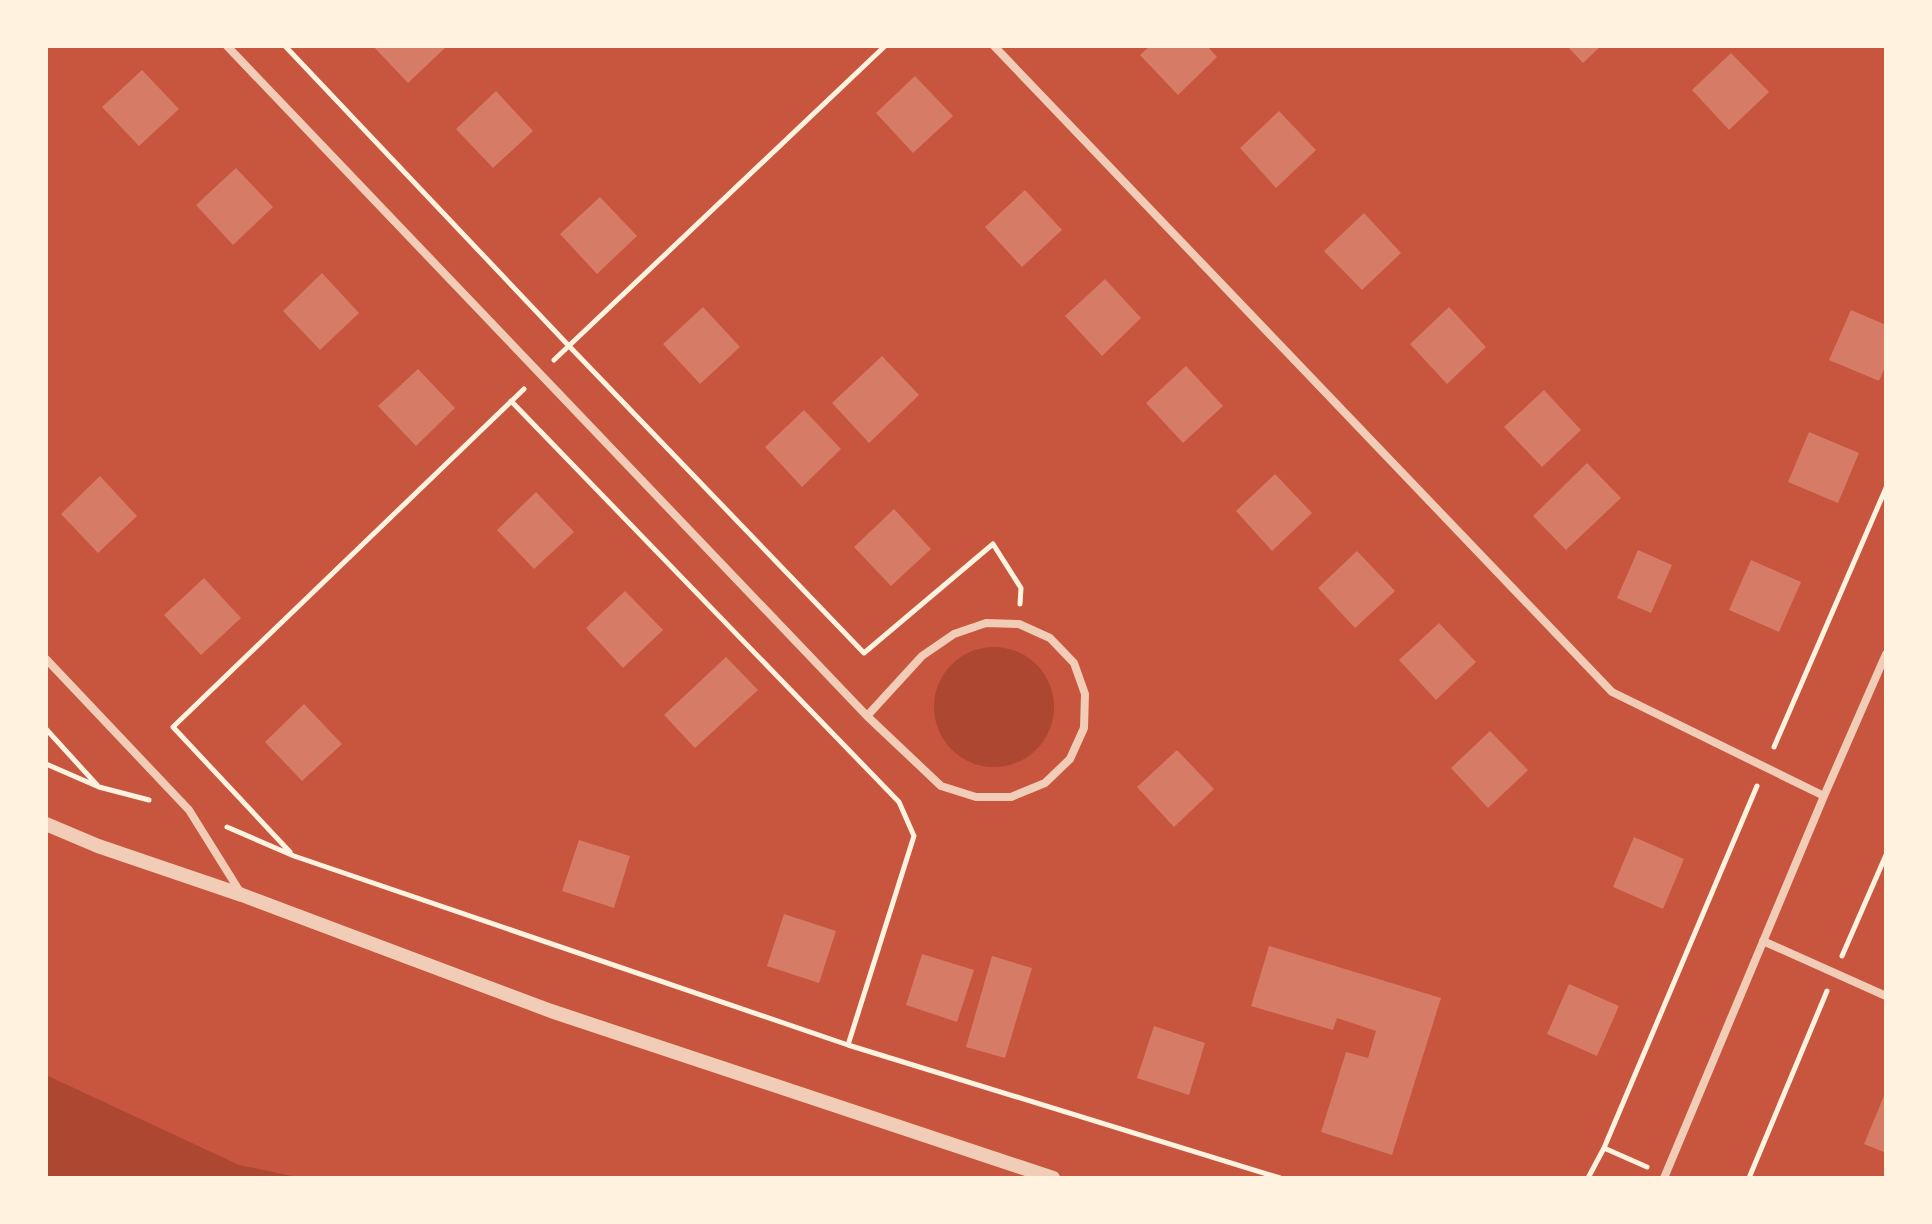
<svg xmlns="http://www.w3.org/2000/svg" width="1932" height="1224" font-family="'Exo 2',sans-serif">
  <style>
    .green { fill: #ae4732 }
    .building { fill: #d67c66 }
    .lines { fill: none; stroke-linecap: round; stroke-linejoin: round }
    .path { stroke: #fff3e0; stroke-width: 5 }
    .minor { stroke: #f1ccb7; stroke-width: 8 }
    .tertiary { stroke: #f1ccb7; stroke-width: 14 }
  </style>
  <rect width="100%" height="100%" fill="#c8553d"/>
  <path class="green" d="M934 707a60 60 0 1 1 120 0a60 60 0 1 1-120 0Z
    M46,1075L239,1165L302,1178H46Z"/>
  <path class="building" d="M373,46H447L408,83Z
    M1150,46H1207L1217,57L1178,95L1140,55Z
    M1567,46H1601L1583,63Z
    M1731,53L1769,92L1729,130L1692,90Z
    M142,70L179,109L139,146L102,107Z
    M915,76L953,116L913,153L876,113Z
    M496,91L533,131L493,168L456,129Z
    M1279,111L1316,150L1276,188L1240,148Z
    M236,168L273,207L233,245L196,205Z
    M1025,190L1062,230L1022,267L985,227Z
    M600,197L637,236L597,274L560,234Z
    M1364,213L1401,253L1362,290L1324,251Z
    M322,273L359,313L320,350L283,311Z
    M1105,279L1141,318L1102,356L1065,316Z
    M703,307L740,347L700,384L663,344Z
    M1449,307L1486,347L1447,384L1410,344Z
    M1851,310L1886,325V365L1879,381L1829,360Z
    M882,356L919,395L869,443L832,403Z
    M1186,366L1223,406L1183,443L1146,403Z
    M418,369L455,408L416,446L378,406Z
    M1544,390L1581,430L1542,467L1504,427Z
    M804,410L841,449L802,487L765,447Z
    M1809,432L1859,453L1838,503L1788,482Z
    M1587,463L1621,498L1566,550L1533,516Z
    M1275,474L1312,513L1272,551L1236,511Z
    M100,476L137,516L98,553L61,514Z
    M536,492L574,532L534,569L497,530Z
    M894,509L931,549L891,586L854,547Z
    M1638,550L1672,565L1651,613L1617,598Z
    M1357,551L1395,591L1355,628L1318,588Z
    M1751,560L1801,582L1779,632L1729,610Z
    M204,578L241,618L201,655L164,615Z
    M625,591L663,630L623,668L586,628Z
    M1439,623L1476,662L1436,700L1399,660Z
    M726,657L758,690L695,748L664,715Z
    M304,704L342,744L302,781L265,742Z
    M1490,731L1528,770L1488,808L1451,768Z
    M1177,750L1214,789L1174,827L1137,787Z
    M1634,837L1684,859L1663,909L1613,887Z
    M579,840L630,856L614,908L562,891Z
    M784,914L836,931L819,983L767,966Z
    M1269,946L1441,998L1392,1155L1321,1132L1346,1052L1368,1058L1376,1031L1337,1018L1333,1030L1251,1006Z
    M922,954L974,970L957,1022L906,1005Z
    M992,956L1032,968L1005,1058L966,1047Z
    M1569,984L1619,1006L1597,1056L1547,1034Z
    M1154,1026L1205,1043L1189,1095L1137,1078Z
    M1886,1091V1153L1864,1144Z"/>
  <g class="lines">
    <path class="path" d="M285,46L569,346L864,653L993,544L1021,588L1020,604
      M554,360L885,46
      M511,401L899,802L914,836L848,1045
      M46,729L97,785
      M1774,747L1886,488
      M46,764L99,787L149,800
      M227,827L294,856L848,1045L1280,1178
      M290,852L173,727L524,389
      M1842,956L1886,855
      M1604,1148L1647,1167
      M1588,1178L1604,1148L1757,786
      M1749,1178L1827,991"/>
    <path class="minor" d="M227,46L867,716L941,786L976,797H1011L1045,783L1070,759L1084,728L1085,694L1074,663L1050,638L1019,624L986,623L954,634L922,656L867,716
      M994,46L1612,692L1824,796
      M46,659L189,810L242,895
      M1763,941L1886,996
      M1664,1178L1824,796L1886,654"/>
    <path class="tertiary" d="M46,824L98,846L242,895L551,1011L1053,1178"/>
  </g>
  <rect width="1932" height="1224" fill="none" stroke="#fff3e0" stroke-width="96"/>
</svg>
